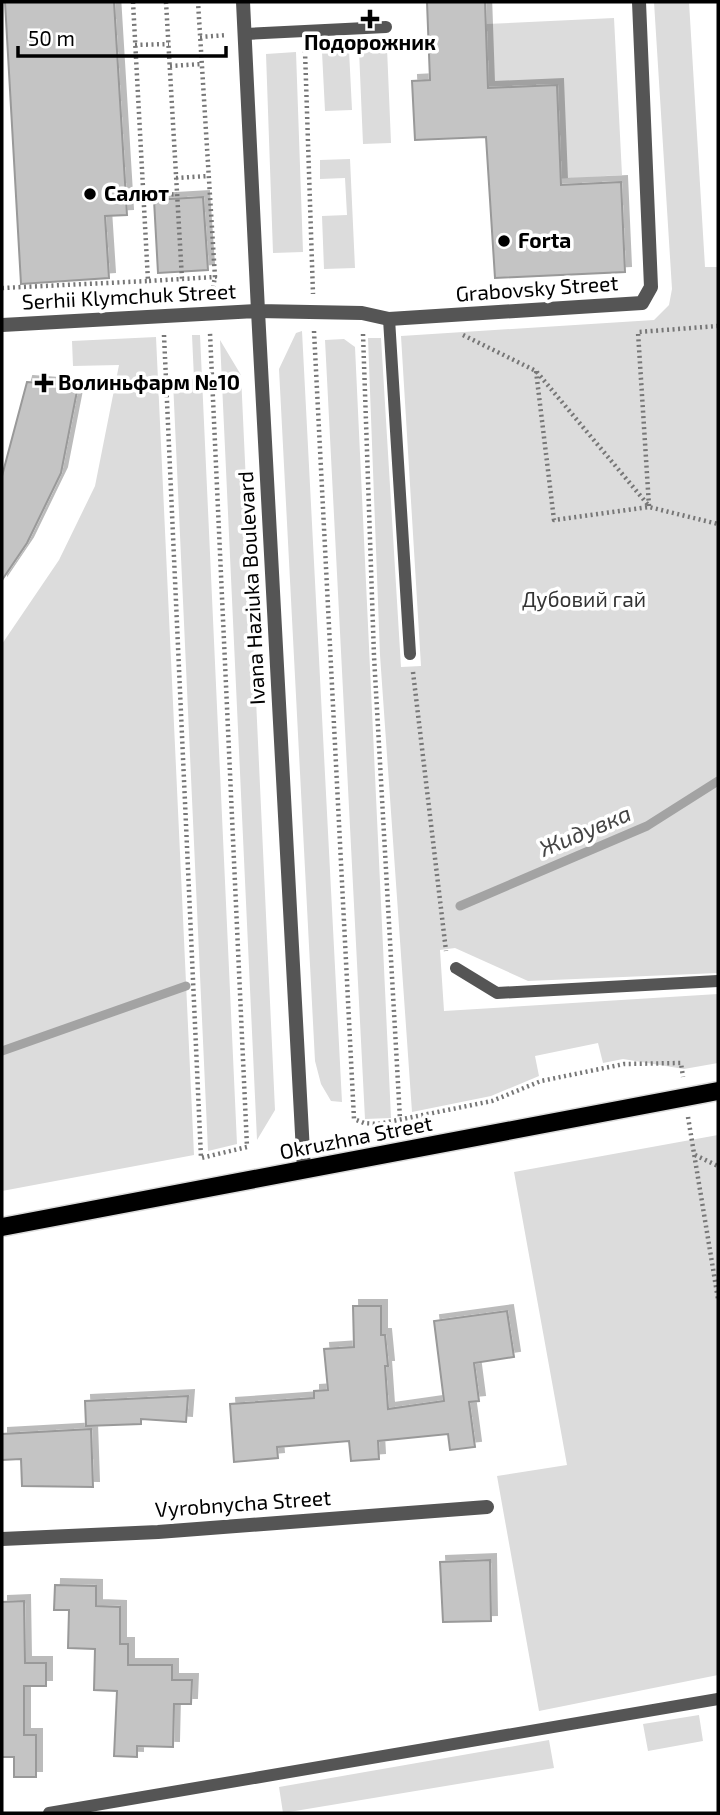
<svg xmlns="http://www.w3.org/2000/svg" width="720" height="1815" font-family="'Exo 2',sans-serif">
  <style>
    .green { fill: #dcdcdc }
    .lines { fill: none; stroke-linecap: round; stroke-linejoin: round }
    .stream { stroke: #a3a3a3; stroke-width: 9 }
    .building { fill: #c4c4c4; stroke: #999; stroke-width: 2; filter: url(#shadow) }
    .primary-casing { stroke: #dbdbdb; stroke-width: 21 }
    .path { stroke: #777; stroke-width: 4.5; stroke-dasharray: 2 3.5; stroke-linecap: butt }
    .service { stroke: #555; stroke-width: 12 }
    .minor { stroke: #555; stroke-width: 14 }
    .tertiary { stroke: #555; stroke-width: 14 }
    .primary { stroke: #000; stroke-width: 18 }
    .poi-dot { fill: #000; stroke: #fff; stroke-width: 2.5 }
    .labels { text-anchor: middle; stroke-width: 7; stroke-linejoin: round; paint-order: stroke }
    .poi-label { font-size: 21px; font-weight: bold; fill: #000; stroke: #fff; text-anchor: start }
    .street-label { font-size: 21px; fill: #000; stroke: #fff }
    .park-label { font-size: 21px; fill: #333; stroke: #fff }
    .water-label { font-size: 23px; font-style: italic; fill: #444; stroke: #fff }
  </style>
  <defs>
    <filter id="shadow"><feDropShadow dx="6" dy="-6" stdDeviation="0" flood-color="#0004"/></filter>
  </defs>
  <rect width="100%" height="100%" fill="#fff"/>
  <path class="green" d="M654,2H689L705,267H718V973L528,981L455,948L440,950L444,1011L718,994V1063L684,1069L623,1059L603,1063L598,1043L535,1056L539,1076L491,1096L412,1112L380,655L368,338H381L401,667L421,666L401,336L654,320L669,305L672,289Z
    M614,18L622,175L554,179L489,101L486,24Z
    M387,48L391,143L363,144L359,50Z
    M349,50L352,110L325,111L322,52Z
    M296,52L303,252L273,253L266,54Z
    M350,159L355,268L324,269L322,216L347,215L345,178L320,179V160Z
    M302,331L342,1102L331,1101L321,1084L315,1061L279,369L296,333Z
    M192,335H200L237,1144L208,1151L173,381L194,379Z
    M156,337L194,1155L2,1191V644L59,560L95,486L119,365L73,366L72,341Z
    M344,339L355,347L391,1118L365,1119L325,340Z
    M220,340L241,375L275,1110L257,1140Z
    M718,1135V1675L539,1711L497,1476L567,1465L514,1172Z
    M699,1715L703,1741L648,1751L643,1724Z
    M549,1740L554,1768L283,1813L279,1787Z"/>
  <g class="lines">
    <path class="stream" d="M460,906L647,826L718,781
      M2,1051L186,986"/>
  </g>
  <path class="building" d="M5,2H114L127,215L105,216L109,278L21,284Z
    M427,2H485L488,88L557,85L561,185L621,182L625,272L495,278L486,137L415,140L412,81L430,80Z
    M203,197L208,270L158,273L154,200Z
    M27,382L78,386L61,473L27,543L2,580V476Z
    M353,1306H381V1335H385L388,1366H385L388,1409L444,1401L434,1321L507,1311L514,1357L474,1363L479,1401L469,1402L475,1447L450,1450L448,1434L378,1441L379,1459L351,1461L349,1441L277,1447L278,1458L234,1462L230,1404L314,1398V1391L328,1390L324,1349L354,1347Z
    M188,1396L186,1422L141,1419V1424L86,1426L85,1401Z
    M91,1429L93,1487L22,1486L21,1459L2,1460V1434Z
    M490,1560L491,1621L443,1622L440,1562Z
    M55,1585L96,1586V1606L120,1607V1644H128V1665H172V1680H192L191,1704H174L173,1747L137,1746V1757L114,1756L117,1691L94,1690L95,1649L68,1648L69,1610H54Z
    M24,1601L25,1663H46V1686H24V1735H36V1777H14V1757H2V1602Z"/>
  <g class="lines">
    <defs>
      <path id="primary" d="M2,1227L718,1091"/>
    </defs>
    <use href="#primary" class="primary-casing"/>
    <path class="path" d="M133,2L148,281L215,277L198,2
      M166,2L182,279
      M200,37L227,35
      M135,45L169,44
      M305,51L313,294
      M170,66L202,64
      M176,178L208,176
      M144,196L177,194
      M2,288L148,281
      M212,293L215,277
      M314,331L354,1119L364,1123L378,1124L492,1101L541,1081L624,1064L681,1063L683,1077
      M363,334L374,656L400,1119
      M164,335L201,1158L247,1147L210,333
      M463,335L536,371L649,506
      M536,371L554,520L649,507L718,524
      M649,506L638,332L718,326
      M413,672L446,951
      M688,1117L718,1299
      M695,1155L718,1166"/>
    <path class="service" d="M245,34L386,27
      M389,319L410,654
      M456,968L497,993L718,981
      M49,1813L718,1699"/>
    <path class="minor" d="M243,2L258,311L362,313L389,319L642,303L651,287L639,2
      M2,1539L158,1532L487,1507"/>
    <path class="tertiary" d="M2,325L258,311L304,1171"/>
    <use href="#primary" class="primary"/>
  </g>
  <g class="poi-dot">
    <path d="M366.5 8.5h7v7h7v7h-7v7h-7v-7h-7v-7h7z"/>
    <circle cx="90" cy="194" r="7"/>
    <circle cx="504" cy="241" r="7"/>
    <path d="M40.5 372.5h7v7h7v7h-7v7h-7v-7h-7v-7h7z"/>
  </g>
  <g class="labels">
    <g class="poi-label">
      <text x="370" y="50" text-anchor="middle">Подорожник</text>
      <text x="104" y="201">Салют</text>
      <text x="518" y="248">Forta</text>
      <text x="58" y="390">Волиньфарм №10</text>
    </g>
    <g class="street-label">
      <text transform="translate(537 289) rotate(-4)" y="7">Grabovsky Street</text>
      <text transform="translate(129 297) rotate(-3)" y="7">Serhii Klymchuk Street</text>
      <text transform="translate(252 588) rotate(-93)" y="7">Ivana Haziuka Boulevard</text>
      <text transform="translate(356 1138) rotate(-11)" y="7">Okruzhna Street</text>
      <text transform="translate(243 1504) rotate(-4)" y="7">Vyrobnycha Street</text>
    </g>
    <g class="park-label">
      <text x="584" y="607">Дубовий гай</text>
    </g>
    <g class="water-label">
      <text transform="translate(585 831) rotate(-23)" y="8">Жидувка</text>
    </g>
  </g>
  <rect width="720" height="1815" fill="none" stroke="#000000" stroke-width="7"/>
  <path d="M18 46v10h208v-10" fill="none" stroke="#000000" stroke-width="3.5"/>
  <text x="28" y="46" font-size="21" fill="#000000" stroke="#ffffff" stroke-width="5" paint-order="stroke">50 m</text>
</svg>
